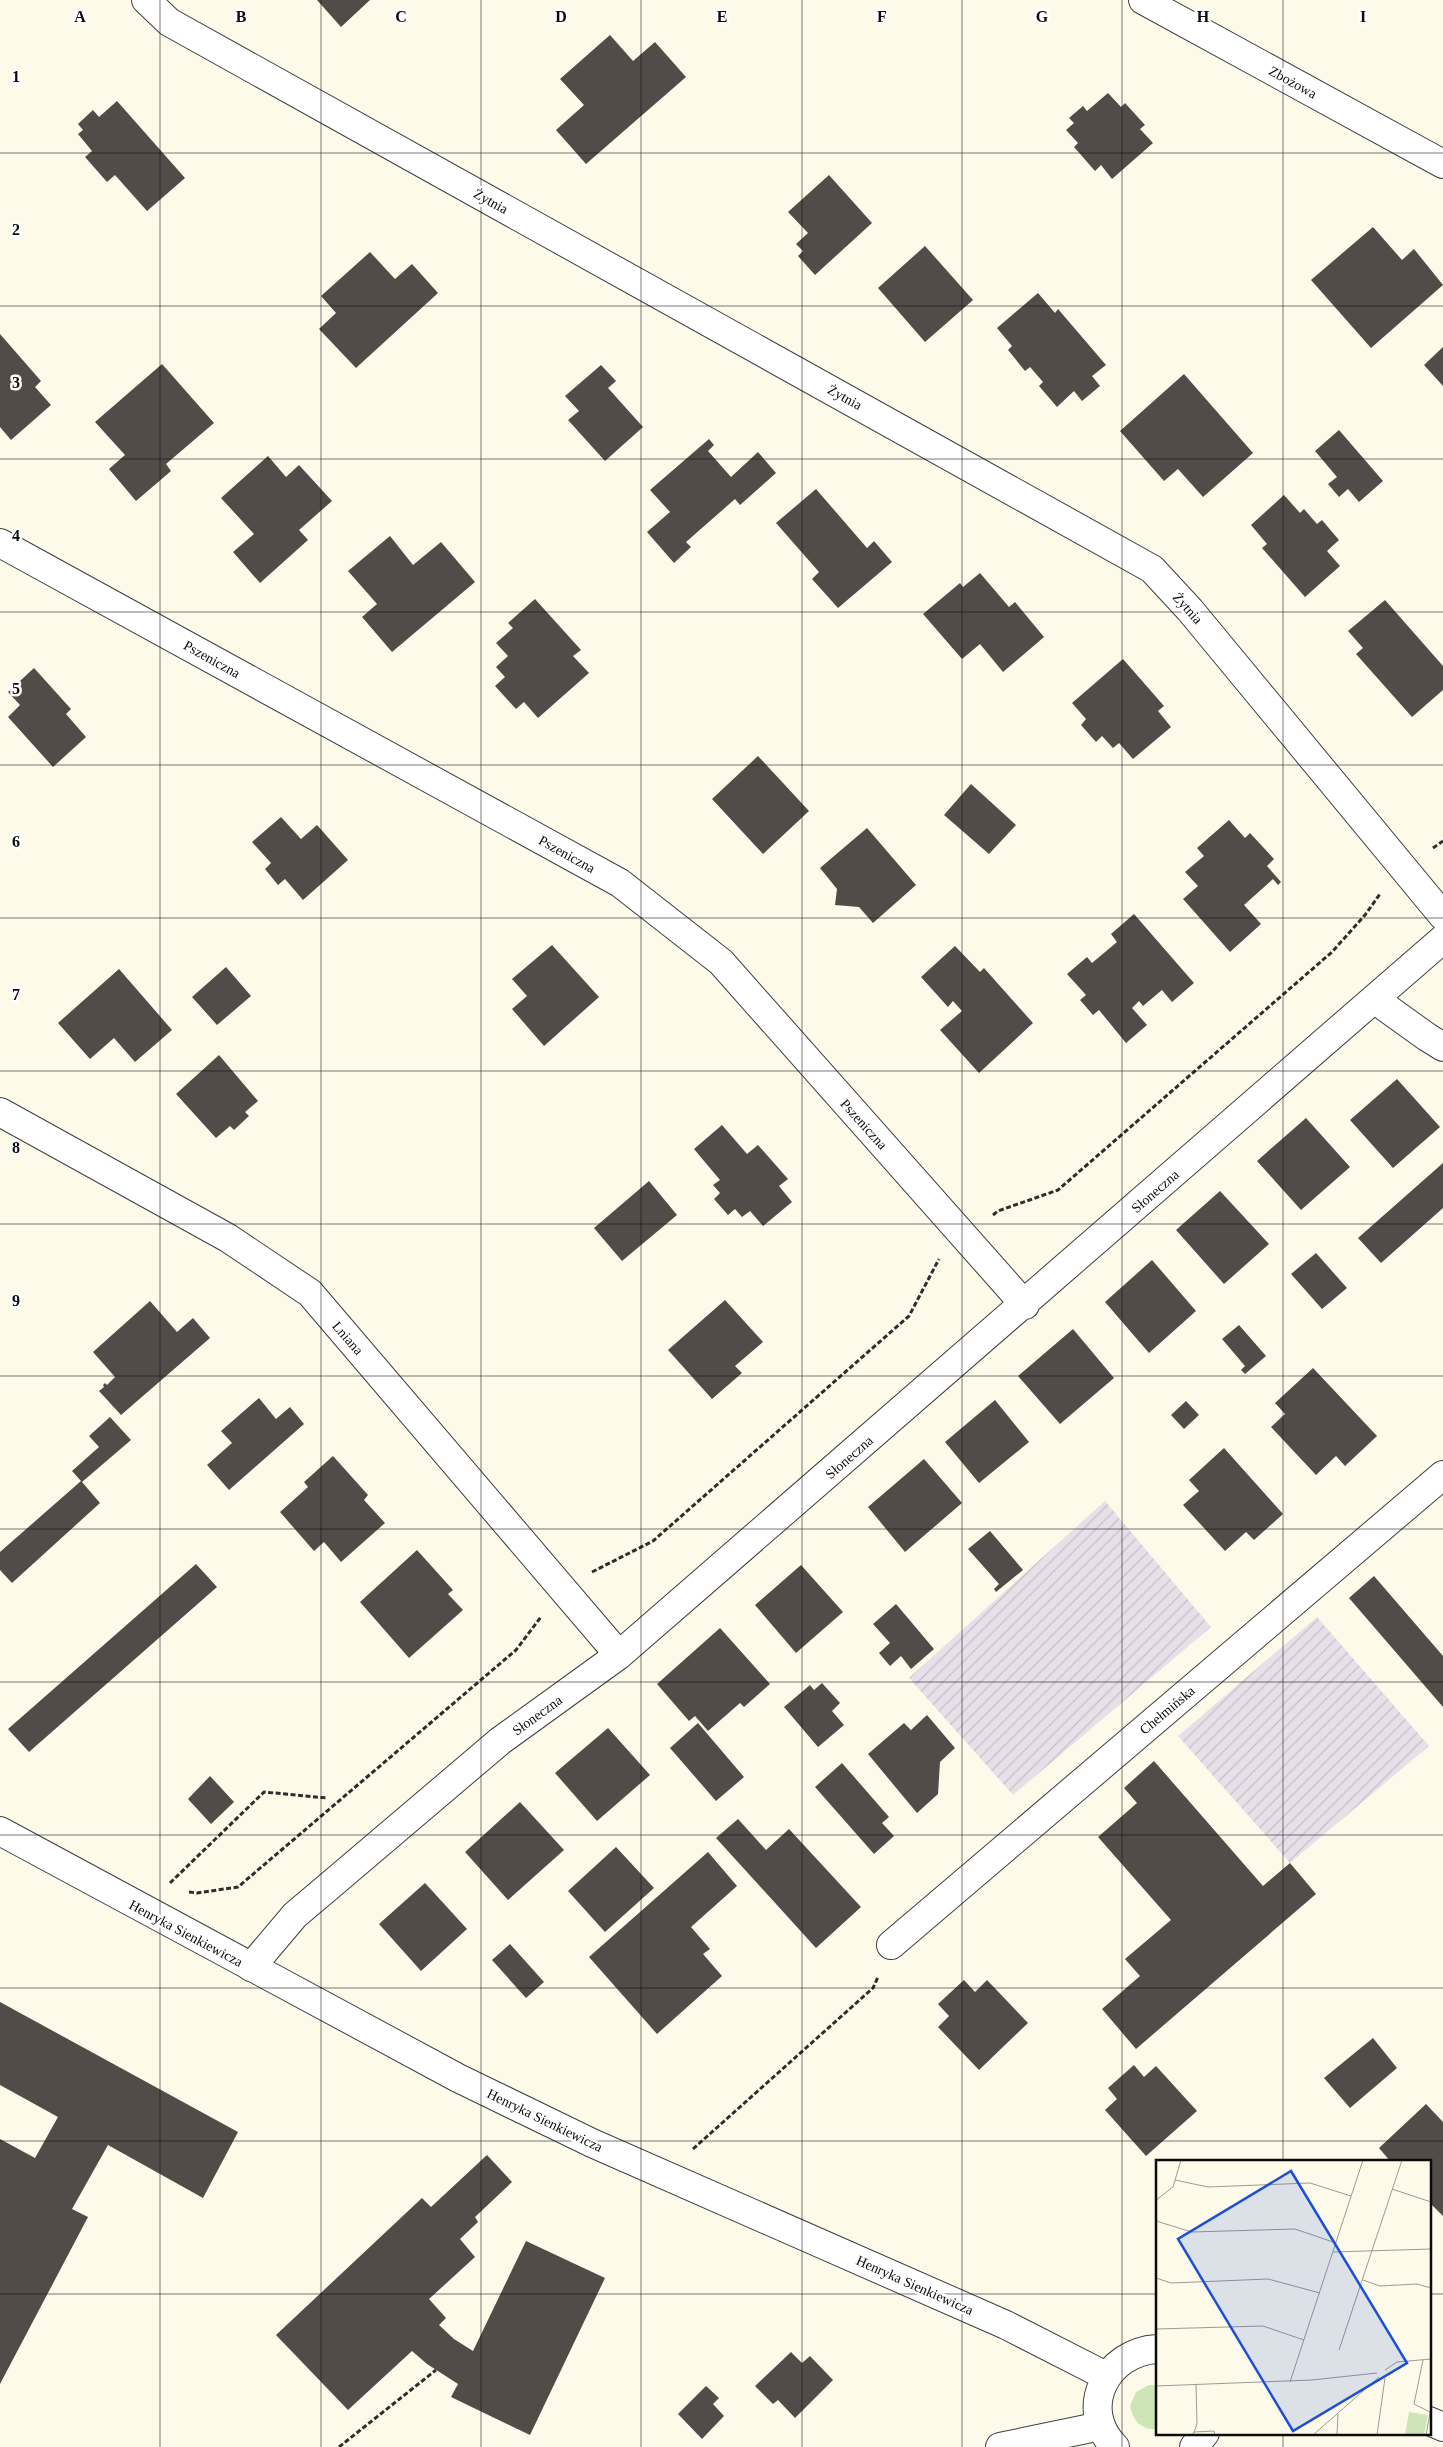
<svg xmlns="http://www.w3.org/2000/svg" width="1443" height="2447" font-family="Georgia,serif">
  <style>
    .industrial { fill: url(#industrial-furrows) }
    .grass { fill: #cde5b7 }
    .building { fill: #524c48 }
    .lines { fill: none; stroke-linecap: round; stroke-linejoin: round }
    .minor-casing { stroke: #3e3e3e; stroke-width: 30 }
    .tertiary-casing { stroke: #3e3e3e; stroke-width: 30 }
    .path { stroke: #2d2d2d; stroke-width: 3; stroke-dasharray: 5 2.5; stroke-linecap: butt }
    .minor { stroke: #fff; stroke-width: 28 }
    .tertiary { stroke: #fff; stroke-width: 28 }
    .grid { fill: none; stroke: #0b0b0b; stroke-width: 1; stroke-opacity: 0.55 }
    .labels { text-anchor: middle; stroke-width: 5; stroke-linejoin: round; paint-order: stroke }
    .street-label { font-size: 14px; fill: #0b0b0b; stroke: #fff }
    .inset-road { fill: none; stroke: #9d9a91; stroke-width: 1 }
    .view { fill: #1d4ed8; fill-opacity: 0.15; stroke: #1d4ed8; stroke-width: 2.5 }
    .inset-edge { fill: none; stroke: #0b0b0b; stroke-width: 2.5 }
    .grid-label { font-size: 16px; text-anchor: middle; font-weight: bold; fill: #0b0b0b; stroke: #fff; stroke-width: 5; stroke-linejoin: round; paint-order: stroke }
  </style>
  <defs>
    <pattern id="industrial-furrows" width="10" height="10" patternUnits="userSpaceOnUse" patternTransform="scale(1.25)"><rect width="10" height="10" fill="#e9dfe9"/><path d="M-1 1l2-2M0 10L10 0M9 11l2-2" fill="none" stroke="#c6bec6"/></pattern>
  </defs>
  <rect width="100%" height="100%" fill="#fefaea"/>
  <path class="industrial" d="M1105,1501L1211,1627L1013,1795L909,1678Z
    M1317,1617L1429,1746L1290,1863L1178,1736Z"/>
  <path class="grass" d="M1149,2385H1157V2429C1141,2430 1133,2421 1130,2406L1136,2392Z"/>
  <path class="building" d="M317,0H370L341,27Z
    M610,35L633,61L655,42L686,77L586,164L556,130L584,105L560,79Z
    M1108,93L1121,107L1125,103L1145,125L1140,129L1153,143L1112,179L1101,165L1095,171L1074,147L1078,143L1066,130L1074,123L1069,118L1083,106L1087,111Z
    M117,101L185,178L147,211L115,175L107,182L85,157L92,151L78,134L83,130L78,124L93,110L99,117Z
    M829,175L872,223L815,275L798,256L803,251L796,244L808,233L788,212Z
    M1373,227L1402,260L1414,249L1443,285L1371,348L1311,280Z
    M925,246L973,300L925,342L878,288Z
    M370,252L395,279L412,264L438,293L356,368L319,329L336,313L321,296Z
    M1038,293L1055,313L1058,309L1106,365L1092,376L1100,386L1082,401L1074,391L1057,407L1039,386L1043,382L1030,367L1025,371L1008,350L1012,346L997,328Z
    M0,334L41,381L35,387L51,405L11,440L0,427Z
    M1443,347V386L1424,365Z
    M162,364L214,423L166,464L171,471L136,501L109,469L125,455L95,422Z
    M601,365L616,381L608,388L643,427L605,461L568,420L579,411L565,396Z
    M1184,374L1253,453L1203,497L1178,469L1164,481L1120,431Z
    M1339,430L1383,481L1359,502L1348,489L1339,497L1328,484L1337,477L1315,451Z
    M709,439L714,445L708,451L731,477L758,452L776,473L740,505L735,499L686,542L691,547L674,563L647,532L670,512L650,490Z
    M268,456L286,477L299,465L332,501L299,530L308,540L260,583L233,552L254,534L221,498Z
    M816,489L867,548L874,541L892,562L838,608L812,579L819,572L776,523Z
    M1284,495L1300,513L1304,509L1317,524L1322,520L1339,540L1327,551L1340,566L1305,597L1262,548L1267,544L1251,525Z
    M390,536L413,565L441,542L475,582L392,652L362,617L377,604L348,571Z
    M980,573L1009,607L1015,602L1044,637L1003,672L980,644L962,659L923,614L960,583L963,587Z
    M535,599L581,650L573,656L589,673L538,718L524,702L516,709L495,686L505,677L496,667L508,656L496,643L513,628L508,623Z
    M1385,600L1443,666V690L1412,717L1356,654L1363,648L1348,631Z
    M1123,659L1164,706L1158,711L1171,727L1133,759L1119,743L1113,748L1102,736L1096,742L1081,725L1086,719L1072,703Z
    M34,668L71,709L66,714L86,737L53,767L8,717L20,705L8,692Z
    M758,756L809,811L763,854L712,799Z
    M971,784L1016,825L989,854L944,815Z
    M281,817L301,839L317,825L348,860L303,900L285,879L278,885L265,869L271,863L252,842Z
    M1229,820L1245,838L1250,833L1274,859L1267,866L1281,882L1278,885L1273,879L1244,905L1261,924L1230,952L1183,899L1198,886L1185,872L1204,856L1197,848Z
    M867,828L916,885L873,923L859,907L835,905L837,889L820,868Z
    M1134,914L1194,983L1172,1002L1162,990L1143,1006L1139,1001L1132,1008L1147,1025L1126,1043L1099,1010L1093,1015L1080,1000L1086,995L1067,974L1087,957L1092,963L1117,942L1111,934Z
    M552,945L599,997L544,1046L512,1009L527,996L512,979Z
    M955,946L980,972L984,968L1033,1023L979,1073L940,1030L962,1011L953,1001L948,1007L921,977Z
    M226,967L251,996L217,1025L192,997Z
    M119,969L172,1030L135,1062L114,1038L90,1059L58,1023Z
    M219,1055L258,1101L245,1112L249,1116L234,1130L230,1126L216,1138L176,1094Z
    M1397,1079L1440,1127L1393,1168L1350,1120Z
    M1306,1118L1350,1167L1301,1210L1257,1161Z
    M722,1125L747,1154L758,1145L788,1179L779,1186L792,1202L763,1226L750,1211L742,1217L735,1209L728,1215L714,1199L720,1193L713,1185L720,1180L694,1149Z
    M1443,1163V1208L1381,1263L1358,1238Z
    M649,1181L677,1215L622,1261L594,1228Z
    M1220,1191L1269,1244L1224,1284L1176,1230Z
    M1316,1253L1347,1288L1322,1309L1291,1274Z
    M1152,1260L1196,1311L1149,1353L1105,1302Z
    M725,1300L763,1342L735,1366L742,1373L712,1399L668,1350Z
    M150,1301L177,1332L193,1318L210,1338L121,1415L99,1391L104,1387L103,1385L105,1383L107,1385L115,1377L93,1352Z
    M1239,1325L1266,1356L1245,1374L1241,1370L1245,1366L1222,1339Z
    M1073,1329L1114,1378L1060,1424L1018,1376Z
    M1313,1368L1377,1436L1345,1466L1336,1456L1316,1475L1271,1427L1285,1414L1275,1403Z
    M259,1398L276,1419L290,1407L304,1424L229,1490L207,1465L232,1443L221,1431Z
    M995,1400L1029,1442L979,1483L945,1442Z
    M1186,1401L1199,1415L1184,1429L1171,1415Z
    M110,1417L131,1440L82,1482L100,1503L12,1583L0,1570V1552L81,1481L72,1471L99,1447L89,1436Z
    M1224,1448L1283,1514L1254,1540L1246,1532L1225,1551L1183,1505L1199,1491L1189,1480Z
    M333,1456L368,1495L364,1500L385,1523L341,1562L324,1542L314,1551L280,1512L308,1487L304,1482Z
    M924,1459L962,1503L905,1552L868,1507Z
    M990,1531L1023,1570L996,1592L994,1589L999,1584L968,1549Z
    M417,1550L453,1590L448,1594L463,1610L409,1658L360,1602Z
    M196,1564L217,1587L29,1752L8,1729Z
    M801,1565L843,1612L796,1653L755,1605Z
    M1374,1576L1443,1656V1707L1349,1598Z
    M896,1604L934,1649L911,1669L901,1656L890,1666L879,1653L890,1643L873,1624Z
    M720,1628L770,1684L744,1707L740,1703L708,1731L695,1716L689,1721L657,1684Z
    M822,1683L840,1703L832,1711L844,1725L818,1747L784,1707L810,1685L814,1690Z
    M927,1715L955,1748L940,1762L938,1794L917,1813L868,1754L904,1723L911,1730Z
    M698,1723L744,1777L716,1801L670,1748Z
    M608,1728L650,1775L597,1821L555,1773Z
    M1154,1761L1263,1886L1290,1863L1316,1894L1136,2049L1102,2009L1140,1976L1125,1959L1171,1920L1098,1837L1137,1803L1124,1788Z
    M842,1763L889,1817L882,1823L894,1836L874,1854L815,1787Z
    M210,1776L234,1802L211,1824L188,1799Z
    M520,1802L564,1850L508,1900L465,1852Z
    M738,1819L766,1850L789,1829L861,1907L816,1948L716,1838Z
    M616,1847L654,1888L605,1932L568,1891Z
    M708,1852L737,1886L691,1927L710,1949L703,1954L722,1976L657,2034L589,1957Z
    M425,1883L467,1929L421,1971L379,1924Z
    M510,1944L544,1982L526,1998L492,1960Z
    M964,1980L975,1992L987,1980L1028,2023L979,2070L938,2027L949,2016L938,2004Z
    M0,2002L238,2132L203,2198L108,2145L72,2209L88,2217L0,2384V2139L35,2158L58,2117L0,2085Z
    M1373,2038L1397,2068L1350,2108L1324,2078Z
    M1134,2065L1144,2077L1156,2066L1197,2111L1146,2156L1105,2110L1117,2099L1108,2088Z
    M1426,2104L1443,2122V2216L1429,2202V2161H1390L1379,2148Z
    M487,2155L512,2182L475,2217L478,2222L460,2239L475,2257L429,2299L446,2318L439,2325L454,2339L473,2351L526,2241L605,2278L530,2435L451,2397L458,2384L427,2364L412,2351L348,2410L276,2335L422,2198L431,2207Z
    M791,2352L802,2363L810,2356L833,2380L795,2418L778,2400L773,2404L755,2386Z
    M706,2386L719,2398L713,2404L724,2416L702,2439L678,2414Z"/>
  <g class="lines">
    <defs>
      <path id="minor" d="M146,0L169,22L1152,569L1190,610L1443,916
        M1143,0L1443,164
        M0,543L620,883L721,962L1025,1305
        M1374,999L1427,1037L1443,1047
        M0,1112L228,1238L310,1293L619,1655
        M891,1945L1443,1475
        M251,1967L295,1915L327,1888L500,1741L619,1655L1443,939
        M1000,2447L1101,2426"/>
      <path id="tertiary" d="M0,1831L458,2078L592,2143L1006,2325L1106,2376
        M1429,2421L1443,2427
        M1115,2447C1077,2409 1106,2352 1157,2349
        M1194,2447L1205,2433"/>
    </defs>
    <use href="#minor" class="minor-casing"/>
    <use href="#tertiary" class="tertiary-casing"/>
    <path class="path" d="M1433,848L1443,841
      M993,1215L998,1211L1058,1190L1332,952L1365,915L1380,894
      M592,1572L653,1541L909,1316L939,1259
      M170,1883L264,1792L327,1798
      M189,1892L197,1893L238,1887L516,1650L541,1617
      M693,2149L873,1988L878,1977
      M339,2447L436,2370"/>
    <use href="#minor" class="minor"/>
    <use href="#tertiary" class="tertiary"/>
  </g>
  <path class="grid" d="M160,0V2447M321,0V2447M481,0V2447M641,0V2447M802,0V2447M962,0V2447M1122,0V2447M1283,0V2161M0,153H1443M0,306H1443M0,459H1443M0,612H1443M0,765H1443M0,918H1443M0,1071H1443M0,1224H1443M0,1376H1443M0,1529H1443M0,1682H1443M0,1835H1443M0,1988H1443M0,2141H1443M0,2294H1157M1429,2294H1443M1283,2433V2447"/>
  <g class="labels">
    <g class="street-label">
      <text transform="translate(1293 82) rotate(29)" y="5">Zbożowa</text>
      <text transform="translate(491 201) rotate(29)" y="5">Żytnia</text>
      <text transform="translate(845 397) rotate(29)" y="5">Żytnia</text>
      <text transform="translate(1188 608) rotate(48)" y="5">Żytnia</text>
      <text transform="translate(212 659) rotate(29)" y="5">Pszeniczna</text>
      <text transform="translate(567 854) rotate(29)" y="5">Pszeniczna</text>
      <text transform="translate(864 1124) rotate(48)" y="5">Pszeniczna</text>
      <text transform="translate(1155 1191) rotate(-41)" y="5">Słoneczna</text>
      <text transform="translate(348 1338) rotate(49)" y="5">Lniana</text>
      <text transform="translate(849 1457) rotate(-41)" y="5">Słoneczna</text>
      <text transform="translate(1167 1710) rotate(-40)" y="5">Chełmińska</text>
      <text transform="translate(537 1715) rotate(-36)" y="5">Słoneczna</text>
      <text transform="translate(186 1933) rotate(28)" y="5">Henryka Sienkiewicza</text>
      <text transform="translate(545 2120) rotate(26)" y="5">Henryka Sienkiewicza</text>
      <text transform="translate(915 2285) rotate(24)" y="5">Henryka Sienkiewicza</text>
    </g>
  </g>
  <g transform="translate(1156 2160)">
    <rect width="275" height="275" fill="#fefaea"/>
    <path d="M253,252L272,255L268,275H249Z" fill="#cde5b7"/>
    <path class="inset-road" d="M19,20L52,27L154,23L195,36M236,29L275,42M0,40L17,27L25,0M0,61L36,72L139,69L180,83M177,92L275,89M0,118L15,123L112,119L164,133M207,120L224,126L261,124L275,128M0,169L107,166L148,180M183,190L246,0M267,200L258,244L274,252M229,210L241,202L275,199M134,222L207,0M0,226L156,220L221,213M38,272L41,264L40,225M36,275L38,272L58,271L59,275M157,275L223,217M181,275L182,254M221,275L229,218M270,275L275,248"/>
    <path class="view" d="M135,11L251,203L137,271L22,79Z"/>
    <rect width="275" height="275" class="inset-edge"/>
  </g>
  <g class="grid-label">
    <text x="80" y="22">A</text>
    <text x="241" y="22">B</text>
    <text x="401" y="22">C</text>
    <text x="561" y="22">D</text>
    <text x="722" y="22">E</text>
    <text x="882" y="22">F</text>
    <text x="1042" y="22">G</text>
    <text x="1203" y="22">H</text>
    <text x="1363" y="22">I</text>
    <text x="16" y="82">1</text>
    <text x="16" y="235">2</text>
    <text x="16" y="388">3</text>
    <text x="16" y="541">4</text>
    <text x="16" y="694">5</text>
    <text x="16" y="847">6</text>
    <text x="16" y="1000">7</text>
    <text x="16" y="1153">8</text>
    <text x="16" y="1306">9</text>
  </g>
</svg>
